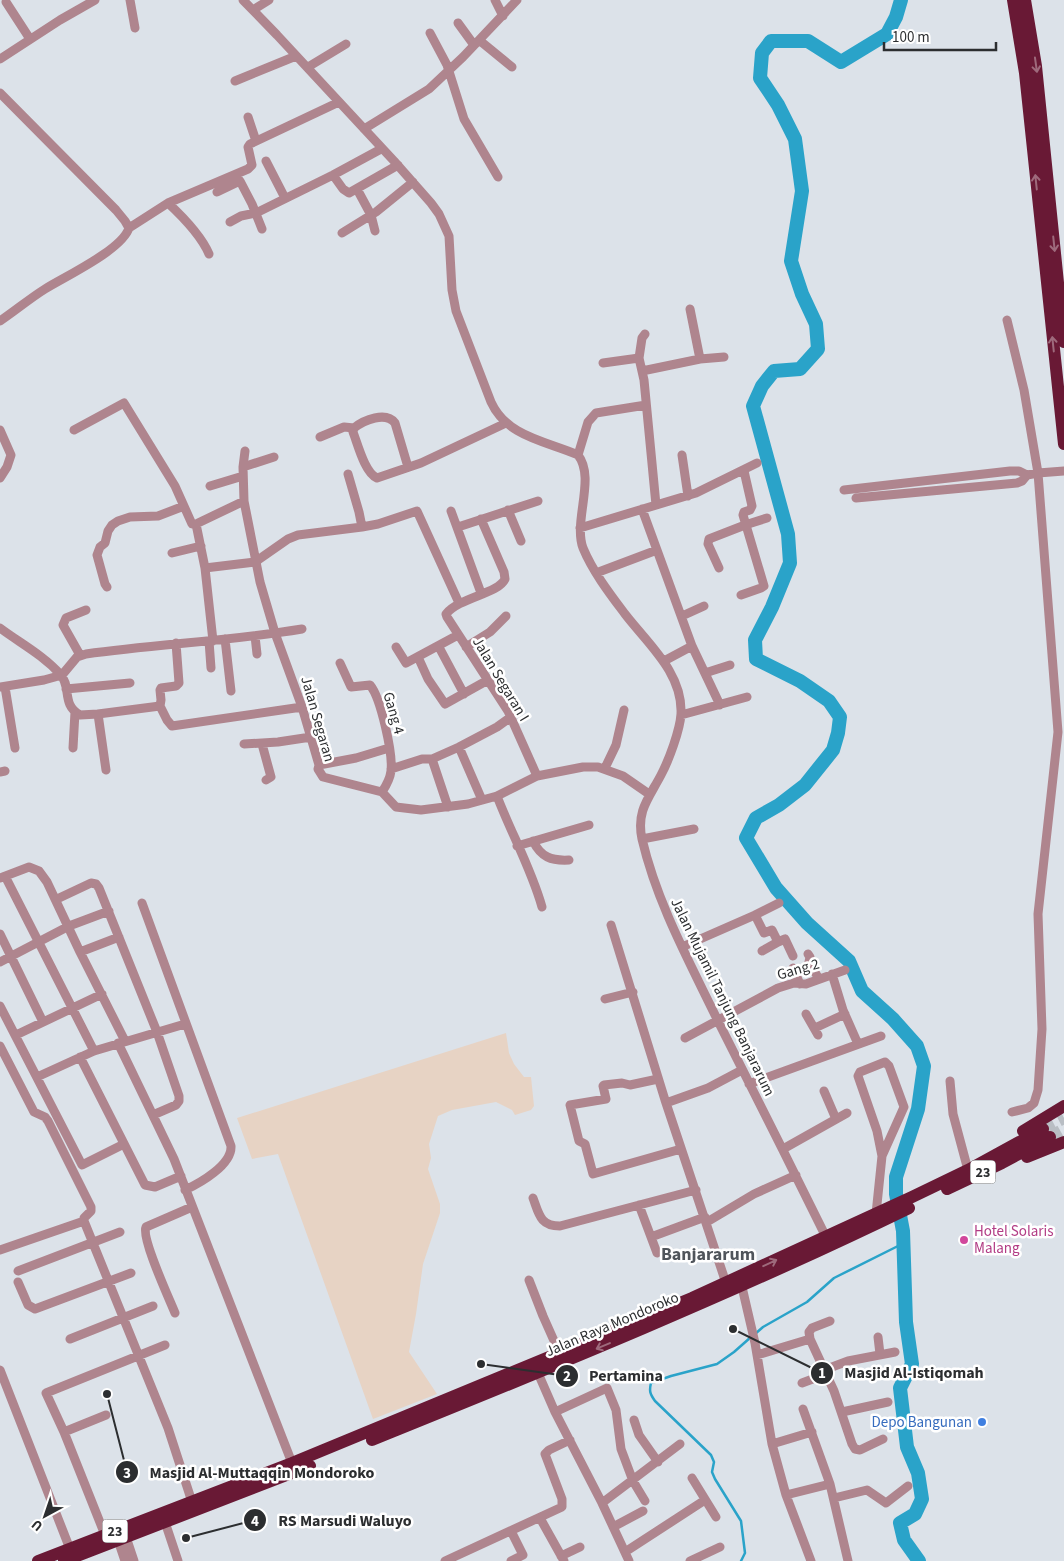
<svg xmlns="http://www.w3.org/2000/svg" width="1064" height="1561" font-family="'Source Sans 3',sans-serif">
  <style>
    .industrial { fill: #e7d3c4 }
    .lines { fill: none; stroke-linecap: round; stroke-linejoin: round }
    .stream { stroke: #2aa3c9; stroke-width: 2.5 }
    .river { stroke: #2aa3c9; stroke-width: 14 }
    .highway-tunnel { stroke: #b9bec4; stroke-width: 12; stroke-dasharray: 12 6; stroke-linecap: butt }
    .minor { stroke: #af858e; stroke-width: 9 }
    .highway { stroke: #691935; stroke-width: 12 }
    .oneway { stroke: #9e6a7c }
    .hotel-dot { fill: #d1479c; stroke: #fff; stroke-width: 2 }
    .shop-dot { fill: #3f7fe0; stroke: #fff; stroke-width: 2 }
    .labels { text-anchor: middle; stroke-width: 5; stroke-linejoin: round; paint-order: stroke }
    .shield { fill: #fff; stroke: #6b6d6e; stroke-width: 1 }
    .shield-label { font-size: 14px; font-weight: bold; fill: #2c2e30 }
    .street-label { font-size: 15px; fill: #2c2e30; stroke: #fff }
    .hotel-label { font-size: 15px; fill: #b23c85; stroke: #fff; text-anchor: start }
    .shop-label { font-size: 15px; fill: #366cbe; stroke: #fff; text-anchor: end }
    .quarter-label { font-size: 18px; font-weight: bold; fill: #50555b; stroke: #fff }
    .leader { fill: none; stroke: #2c2e30; stroke-width: 2 }
    .callout-dot { fill: #2c2e30; stroke: #fff; stroke-width: 2 }
    .mark-label { font-size: 15px; text-anchor: middle; font-weight: bold; fill: #fff }
    .callout-label { font-size: 16px; text-anchor: middle; font-weight: bold; fill: #2c2e30; stroke: #fff; stroke-width: 5; stroke-linejoin: round; paint-order: stroke }
  </style>
  <rect width="100%" height="100%" fill="#dce2e9"/>
  <path class="industrial" d="M506,1033L509,1053L514,1064L524,1077H531L534,1106L531,1110L515,1115L512,1110L496,1102L452,1110L438,1116L429,1144L431,1158L428,1169L440,1204V1213L423,1264L416,1314L409,1352L437,1394L373,1419L278,1154L252,1159L237,1118Z"/>
  <g class="lines">
    <path class="stream" d="M755,1334L763,1327L807,1302L834,1278L904,1243
      M741,1561L745,1553L741,1521L715,1479L712,1472L714,1462L711,1455L655,1401C650,1394 649,1391 651,1383L671,1376L717,1364L734,1352L751,1337"/>
    <path class="river" d="M901,0L896,17L887,34L841,62L808,41H771L762,53L760,78L778,105L795,139L802,191L791,261L802,294L816,324L818,349L800,369L774,371L762,386L753,406L788,534L790,563L772,607L755,640L756,659L800,681L829,701L840,717L838,733L833,750L805,785L779,805L756,818L746,838L776,888L807,923L849,961L862,991L893,1019L917,1046L924,1066L918,1109L896,1177V1194L903,1231L906,1322L912,1364L900,1388L907,1447L918,1473L922,1499L915,1514L900,1523L904,1540L919,1561"/>
    <path class="highway-tunnel" d="M1043,1129L1064,1118
      M1050,1137L1064,1129"/>
    <path class="minor" d="M130,0L135,28
      M243,0L277,35L394,161L431,203L439,214L449,236L452,290L456,311L491,402C507,437 546,441 578,455C596,478 573,521 583,548C593,572 610,594 625,614C648,644 683,673 681,714C680,730 669,760 661,775C649,798 636,811 642,839C657,903 689,961 717,1019C754,1092 790,1164 826,1237
      M495,0L503,16
      M6,2L30,39
      M253,10L269,0
      M458,23L474,45
      M430,33L447,65L464,119L498,177
      M479,40L512,67
      M0,59L60,20L95,0
      M308,67L346,44
      M235,81L296,56
      M0,93L116,210L125,221L129,228C122,250 64,277 45,289C29,299 15,311 0,321
      M248,117L256,141
      M364,129L429,89L463,57L517,0
      M266,161L285,198
      M333,175L343,189L349,193L398,165
      M357,189L371,215L375,231
      M217,192L240,181L252,204L262,229
      M168,203C183,217 201,235 209,254
      M230,222L241,216L256,213L333,175L381,149
      M129,228L168,203L248,169L252,165L248,147L250,144L339,102
      M342,233L376,212L413,182
      M690,309L700,359
      M645,334L642,338L639,358L644,380L656,505
      M603,363L639,358
      M642,371L700,359L724,357
      M0,430L11,455L7,467L0,478
      M74,430L124,403L175,486L192,524H196L244,501
      M320,437L344,427L354,428
      M578,455L588,422L596,413L646,405
      M682,455L688,496
      M274,457L243,467L244,501L260,582L275,633L302,707L319,765L318,769L323,777L382,792L396,807L421,810L468,804L497,796L537,776L583,767H598L623,776L649,794
      M243,467L245,451
      M408,467L395,423C386,411 364,420 354,428L353,432C358,445 365,473 377,478L421,463L506,423
      M210,486L243,476
      M844,490L1010,471H1019L1027,475
      M856,498L1017,483L1022,481L1027,475L1038,473L1024,390L1007,320
      M642,509L692,646L720,705
      M508,510L521,541
      M451,511L481,593
      M481,519L504,572L505,579C498,594 460,597 446,614L447,617L508,711L537,776
      M196,524L205,568L213,641
      M362,527L378,524L417,511L459,603
      M458,527L538,501
      M580,528L696,493L757,463
      M172,553L201,546
      M205,568L255,562L288,539L298,535L362,527L359,512L348,474
      M719,568L708,544L709,539L745,525L767,518
      M596,573L657,550
      M107,587L105,584L97,555L100,547L105,543L108,531L112,525L118,521L130,517L158,516L184,506
      M741,595L761,588L764,586L743,515L744,512L750,510L752,506L744,471
      M682,616L704,606
      M0,628C20,643 43,655 60,674C72,686 61,705 80,715L98,714L160,706
      M255,636L257,654
      M225,639L231,691
      M209,641L211,668
      M176,643L179,683L176,686L161,688L160,690L161,700L160,706L167,720L172,726L302,707
      M396,647L406,663L458,635
      M466,647L490,632L506,616
      M440,649L464,694
      M80,655L63,625L66,618L86,610
      M418,657L428,679L445,704L488,680
      M664,661L692,646
      M340,663L351,687L370,685C381,698 393,754 391,771C390,779 386,786 382,792
      M705,673L730,665
      M62,675L77,657L86,654C158,644 230,641 302,629
      M0,687L44,680L62,675
      M5,687L15,748
      M66,689L130,683
      M98,714L106,770
      M681,715L747,697
      M244,744L278,742L311,737
      M262,744L271,777L266,780
      M73,748L75,712
      M319,765L356,758L389,748
      M605,768L616,745L624,710
      M391,769L422,759H432
      M0,772L5,771
      M497,796C511,833 531,868 542,907
      M482,800L459,747L497,727L511,717
      M448,807L432,759L459,747
      M642,839L694,829
      M533,841C541,857 551,861 569,860
      M517,846L589,825
      M5,876L94,1051
      M0,878L29,867L39,871L47,882L80,952L125,1041
      M57,899L91,883L96,884L99,888L157,1032L179,1096V1101L176,1105L153,1115
      M142,903L231,1146C232,1165 200,1183 185,1190
      M755,915L764,933L772,930L778,942L785,939L793,956
      M611,925L665,1100L726,1283
      M0,934L43,1022
      M682,947L755,915L779,903
      M762,951L778,942
      M80,952L119,937
      M808,954L810,957L809,962L819,979
      M0,962L69,926L109,911
      M793,968L800,984
      M832,974L843,1010L858,1044
      M605,999L633,992
      M0,1006L82,1165L124,1144
      M806,1014L818,1035
      M815,1028L845,1014
      M16,1035L102,994
      M685,1038L778,988L794,983L806,984L845,970
      M118,1043L174,1159L292,1463
      M0,1046L34,1112L45,1117L48,1121L91,1207V1211L84,1218V1221L168,1428L193,1505
      M80,1057L145,1185L155,1187L181,1176
      M37,1077L94,1051L185,1024
      M658,1079L630,1085L622,1083L604,1085L603,1086L606,1099L570,1105L579,1141L585,1144L593,1174L681,1149
      M950,1081L953,1114L968,1170
      M749,1084L881,1036
      M824,1091L836,1119
      M666,1103L708,1088L742,1070
      M1012,1112L1028,1108L1034,1103L1038,1090L1042,1029L1038,914L1058,732L1038,473L1064,471
      M783,1149L847,1113
      M533,1198C539,1214 540,1226 560,1226L696,1190
      M639,1205L657,1253
      M876,1214L882,1156L904,1107L889,1066L885,1062L860,1072L858,1076L877,1131L882,1156
      M707,1222L754,1194L796,1175
      M651,1237L705,1217
      M0,1250L84,1221
      M18,1271L120,1232
      M529,1280L543,1316L559,1352
      M18,1282L28,1305L35,1309L131,1273
      M742,1287L755,1343L772,1444L786,1495L811,1561
      M175,1313C169,1298 141,1238 146,1227L192,1207
      M830,1321L812,1328L809,1332L810,1339L834,1391L852,1444L855,1449L860,1450L883,1439
      M878,1337L880,1354
      M70,1339L153,1306
      M757,1355L810,1339
      M0,1370L70,1549
      M824,1370L848,1361L895,1352
      M538,1373L555,1412L602,1503L629,1561
      M802,1383L826,1374
      M803,1409L830,1484L848,1561
      M555,1412L607,1388L616,1410L621,1449L633,1481L645,1501
      M842,1412L888,1402
      M634,1420L639,1435L658,1462
      M64,1432L106,1415
      M772,1444L812,1432
      M692,1478L716,1517
      M786,1495L830,1484
      M834,1498L867,1490L886,1503L908,1486
      M602,1503L680,1444
      M540,1518L564,1561
      M165,1522L178,1561
      M613,1527L643,1511
      M511,1531L523,1555L511,1561
      M105,1535L64,1432L46,1393L165,1345
      M126,1537L134,1561
      M118,1540L125,1561
      M625,1552L705,1500
      M561,1556L580,1547
      M445,1561L562,1507V1499L545,1454L549,1450L570,1440
      M690,1561L720,1547"/>
    <path class="highway" d="M1013,0L1025,73L1064,444
      M1025,0L1036,66L1064,342
      M1023,1131L1064,1106
      M1027,1157L1064,1142
      M947,1189L1002,1163L1050,1137
      M372,1440C553,1367 734,1293 909,1208
      M38,1561L292,1463L692,1298L912,1197L968,1170L1043,1129
      M64,1561L310,1466"/>
  </g>
  <defs><path id="oneway-shaft" d="M-6 0H5M1.5-3L5.5 0L1.5 3" fill="none" stroke-width="1.6" stroke-linecap="round" stroke-linejoin="round" transform="scale(1.25)"/></defs>
  <g class="oneway">
    <use href="#oneway-shaft" transform="translate(1036 65) rotate(82)"/>
    <use href="#oneway-shaft" transform="translate(1036 182) rotate(-96)"/>
    <use href="#oneway-shaft" transform="translate(1054 244) rotate(84)"/>
    <use href="#oneway-shaft" transform="translate(1053 344) rotate(-96)"/>
    <use href="#oneway-shaft" transform="translate(770 1263) rotate(-25)"/>
    <use href="#oneway-shaft" transform="translate(603 1346) rotate(157)"/>
  </g>
  <circle class="hotel-dot" cx="964" cy="1240" r="5"/>
  <circle class="shop-dot" cx="982" cy="1422" r="5"/>
  <g class="labels">
    <g class="shield">
      <rect x="970.5" y="1160.5" width="25" height="23" rx="4"/>
      <rect x="102.5" y="1519.5" width="25" height="23" rx="4"/>
    </g>
    <g class="shield-label">
      <text x="983" y="1177">23</text>
      <text x="115" y="1536">23</text>
    </g>
    <g class="street-label">
      <text transform="translate(501 679) rotate(59)" y="5">Jalan Segaran I</text>
      <text transform="translate(394 713) rotate(74)" y="5">Gang 4</text>
      <text transform="translate(318 719) rotate(74)" y="5">Jalan Segaran</text>
      <text transform="translate(798 969) rotate(-16)" y="5">Gang 2</text>
      <text transform="translate(723 997) rotate(64)" y="5">Jalan Mujamil Tanjung Banjararum</text>
      <text transform="translate(612 1324) rotate(-23)" y="5">Jalan Raya Mondoroko</text>
    </g>
    <g class="hotel-label">
      <text x="974" y="1236">Hotel Solaris<tspan x="974" dy="17">Malang</tspan></text>
    </g>
    <g class="shop-label">
      <text x="972" y="1427">Depo Bangunan</text>
    </g>
    <g class="quarter-label">
      <text x="708" y="1260">Banjararum</text>
    </g>
  </g>
  <path class="leader" d="M733 1329L822 1373M481 1364L567 1376M107 1394L127 1472M186 1538L255 1520"/>
  <g class="callout-dot">
    <circle cx="733" cy="1329" r="5"/>
    <circle cx="481" cy="1364" r="5"/>
    <circle cx="107" cy="1394" r="5"/>
    <circle cx="186" cy="1538" r="5"/>
    <circle cx="822" cy="1373" r="12"/>
    <circle cx="567" cy="1376" r="12"/>
    <circle cx="127" cy="1472" r="12"/>
    <circle cx="255" cy="1520" r="12"/>
  </g>
  <g class="mark-label">
    <text x="822" y="1378">1</text>
    <text x="567" y="1381">2</text>
    <text x="127" y="1478">3</text>
    <text x="255" y="1526">4</text>
  </g>
  <g class="callout-label">
    <text x="914" y="1378">Masjid Al-Istiqomah</text>
    <text x="626" y="1381">Pertamina</text>
    <text x="262" y="1478">Masjid Al-Muttaqqin Mondoroko</text>
    <text x="345" y="1526">RS Marsudi Waluyo</text>
  </g>
  <g transform="translate(45 1516) rotate(220)" stroke="#ffffff" stroke-width="4" paint-order="stroke">
  <path d="M0-4L9 19L0 12L-9 19Z" fill="#2c2e30"/>
  <text y="-8" font-size="14" font-weight="bold" text-anchor="middle" fill="#2c2e30">U</text>
  </g>
  <path d="M884 42v8h112v-8" fill="none" stroke="#2c2e30" stroke-width="2.5"/>
  <text x="892" y="42" font-size="15" fill="#2c2e30" stroke="#ffffff" stroke-width="4" paint-order="stroke">100 m</text>
</svg>
